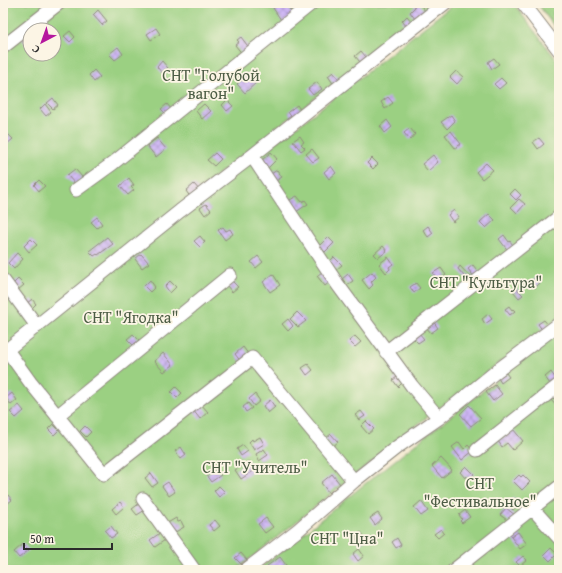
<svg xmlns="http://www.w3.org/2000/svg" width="562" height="573" viewBox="0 0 562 573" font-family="'Gentium Book Plus',serif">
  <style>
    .park { fill: url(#park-crowns); stroke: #637e56 }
    .garden { fill: #9bd082; stroke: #637e56; fill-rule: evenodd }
    .building { fill: url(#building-cross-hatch) }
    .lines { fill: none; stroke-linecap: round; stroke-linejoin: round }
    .minor-casing { stroke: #908a7e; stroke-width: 15 }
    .minor { stroke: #fff; stroke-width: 13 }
    .labels { text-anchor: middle; stroke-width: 3.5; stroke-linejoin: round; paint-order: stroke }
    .park-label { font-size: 16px; fill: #4d5d45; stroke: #fcf5e5 }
  </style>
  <defs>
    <pattern id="park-crowns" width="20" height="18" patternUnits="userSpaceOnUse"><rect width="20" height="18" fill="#9bd082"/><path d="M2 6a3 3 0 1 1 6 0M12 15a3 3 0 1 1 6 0" fill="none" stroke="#7fa96b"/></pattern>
    <pattern id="building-cross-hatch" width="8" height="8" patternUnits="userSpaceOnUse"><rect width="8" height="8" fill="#ceb6f5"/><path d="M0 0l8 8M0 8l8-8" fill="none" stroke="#a794c7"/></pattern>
  </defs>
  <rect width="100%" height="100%" fill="#fcf5e5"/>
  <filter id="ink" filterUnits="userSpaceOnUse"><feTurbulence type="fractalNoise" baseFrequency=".025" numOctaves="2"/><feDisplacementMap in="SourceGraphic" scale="8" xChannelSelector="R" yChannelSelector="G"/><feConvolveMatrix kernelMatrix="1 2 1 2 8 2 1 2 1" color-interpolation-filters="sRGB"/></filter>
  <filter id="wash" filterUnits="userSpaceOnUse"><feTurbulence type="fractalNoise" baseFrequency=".012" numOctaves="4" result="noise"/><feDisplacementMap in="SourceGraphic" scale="16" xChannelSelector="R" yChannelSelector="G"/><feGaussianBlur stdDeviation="0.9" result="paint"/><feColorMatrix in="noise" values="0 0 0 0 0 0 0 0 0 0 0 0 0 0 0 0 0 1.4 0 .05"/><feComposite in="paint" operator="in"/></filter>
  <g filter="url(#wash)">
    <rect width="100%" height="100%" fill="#f5ead1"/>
    <path class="park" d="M537 3H559V33Z"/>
    <path class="garden" d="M3 3H436L188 198 289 133 455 3H513L559 63V318L432 413 236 570H3ZM30 30H54V54H30Z
      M559 331V570H257L287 547 361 487Z"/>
    <g id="blocks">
      <path class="building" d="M280 3H285L294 15 283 23 273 8Z
        M416 3H419L425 11 415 19 410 12 415 7 414 5Z
        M98 10 107 21 102 25 93 15Z
        M407 16 413 23 408 28 402 21Z
        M156 28 160 34 151 40 147 34Z
        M70 31 75 37 70 42 64 36Z
        M27 34 30 37V43L27 45 21 39Z
        M241 37 250 49 243 55 235 45 239 42 237 40Z
        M118 47 123 54 115 60 109 54Z
        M361 51 366 57 360 62 355 56Z
        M494 58 499 64 492 69 488 62Z
        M162 61 168 68 162 73 157 67Z
        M94 70 100 77 94 82 89 75Z
        M456 71 463 77 457 84 450 77Z
        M333 72 340 80 334 85 328 76Z
        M248 73 257 82 245 93 237 84Z
        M501 78 506 83 499 89 494 84Z
        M317 82 322 89 313 95 308 89Z
        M388 97 393 103 385 109 381 102Z
        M53 98 58 105 53 109 47 103Z
        M227 100 233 106 227 111 222 105Z
        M45 104 51 112 46 116 40 109Z
        M167 104 172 110 167 115 161 109Z
        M204 104 211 111 202 119 196 111Z
        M297 105 301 111 292 118 288 112Z
        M451 115 455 121 447 129 441 122Z
        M387 120 392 127 385 133 380 126Z
        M410 128 415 134 410 140 404 133Z
        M451 131 461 144 455 148 445 135Z
        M7 133 13 139 7 144 3 139V136Z
        M300 136 304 142 301 144 305 148 301 151 293 141Z
        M157 138 166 149 156 157 147 146Z
        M539 138 544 144 538 149 533 142Z
        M312 149 319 158 313 162 306 154Z
        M271 152 277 159 268 168 261 161Z
        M215 153 221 159 214 166 207 160Z
        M433 155 438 162 428 171 422 164Z
        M372 158 378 164 373 169 367 163Z
        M486 163 493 170 482 179 476 172Z
        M331 166 336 173 329 179 324 172Z
        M75 169 83 178 75 184 67 175Z
        M277 170 282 177 276 181 271 174Z
        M129 178 134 185 131 187 134 190 128 195 120 186Z
        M39 180 45 186 39 191 34 185Z
        M194 184 200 191 191 198 186 191Z
        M515 189 521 195 516 200 510 194Z
        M297 196 302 202 305 200 308 204 296 212 288 201Z
        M519 199 525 204 517 213 511 207Z
        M206 204 211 210 205 215 200 208Z
        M454 210 459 217 453 222 448 215Z
        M489 214 495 220 486 228 480 222Z
        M97 217 102 224 97 228 91 222Z
        M428 226 433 233 428 237 423 230Z
        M223 227 226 231 230 229 233 234 225 240 218 230Z
        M504 235 509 242 510 241 515 248 509 252 499 239Z
        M200 236 205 242 200 247 194 241Z
        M107 237 113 244 98 255 97 254 94 256 89 251Z
        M328 237 334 243 325 252 319 246Z
        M31 239 37 245 29 252 24 246Z
        M383 246 387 251 378 258 374 254Z
        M17 253 23 259 14 269 8 263Z
        M141 254 149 263 142 268 135 259Z
        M258 256 263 262 256 268 251 262Z
        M334 257 342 265 336 270 329 262Z
        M388 257 393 264 389 267 390 269 386 273 379 264Z
        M473 265 480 274 475 278 468 269Z
        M460 266 473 280 470 283 458 269Z
        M441 268 446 275 438 281 433 273Z
        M323 271 331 281 325 286 317 276Z
        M372 272 376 277 371 282 373 285 369 289 362 280Z
        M273 274 280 285 270 292 263 282Z
        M348 274 353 281 347 285 342 279Z
        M537 277 541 282 535 288 530 283Z
        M18 279 24 285 18 290 13 284Z
        M150 280 155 287 150 292 144 286Z
        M170 281 176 287 170 293 165 286Z
        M232 281 238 287 232 292 227 286Z
        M416 283 420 288 414 293 410 287Z
        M516 288 523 295 519 298 513 291Z
        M32 299 36 304 30 310 25 305Z
        M509 306 512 310 513 309 515 311 510 315 505 309Z
        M297 312 306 321 298 327 290 319Z
        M488 314 492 319 485 324 482 319Z
        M288 319 293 326 288 331 282 324Z
        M544 320 549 326 543 331 538 324Z
        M433 321 438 328 431 333 426 327Z
        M419 333 424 339 418 343 413 338Z
        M133 334 139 340 133 345 127 339Z
        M355 336 361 342 355 347 349 341Z
        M243 347 249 355 241 362 235 354Z
        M163 353 173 365 164 372 154 361Z
        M308 364 313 370 307 375 302 368Z
        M551 372 556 379 550 384 545 377Z
        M506 373 509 377 501 383 498 378Z
        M397 377 402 383 398 387 393 380Z
        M495 385 502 394 493 401 486 392Z
        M176 387 182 393 177 398 171 392Z
        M12 393 17 400 11 405 6 398Z
        M255 394 260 401 254 406 249 399Z
        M557 396 559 398V409L551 400Z
        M270 400 275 407 268 413 263 406Z
        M248 403 252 408 246 412 243 407Z
        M201 404 208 412 200 419 193 410Z
        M19 405 24 411 16 418 10 412Z
        M469 405 481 418 471 426 460 414Z
        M361 411 365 416 359 420 355 415Z
        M366 421 374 429 368 434 361 426Z
        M53 424 59 430 54 435 48 429Z
        M85 426 91 432 86 437 80 431Z
        M513 429 523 441 513 450 507 443 502 447 498 441Z
        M331 434 338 442 332 447 325 439Z
        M260 437 264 444 254 450 249 442 252 439 253 441Z
        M459 442 464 449 468 445 473 451 462 460 452 447Z
        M243 445 248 451 241 456 237 449Z
        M181 447 186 455 181 459 175 451Z
        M264 449 268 455 259 461 256 454Z
        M441 458 452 470 442 478 432 466Z
        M249 461 255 470 241 479 235 470Z
        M466 466 474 474 469 479 466 476 465 478 460 472Z
        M215 468 221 475 211 482 206 475Z
        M151 473 158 483 152 487 145 478Z
        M332 474 340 484 329 493 321 483Z
        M519 475 521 477 523 475 530 482 522 490 513 481Z
        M168 482 175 492 169 496 162 486Z
        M219 486 225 492 219 497 214 491Z
        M8 495 12 500 3 507V499Z
        M513 498 520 504 513 510 507 504Z
        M421 501 428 511 421 516 414 507Z
        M120 502 124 507 116 514 112 509Z
        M140 503 145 510 137 515 132 509Z
        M506 508 515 515 510 522 500 515Z
        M465 510 470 517 462 523 460 521 462 519 459 515Z
        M378 513 382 519 375 525 370 518Z
        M176 518 178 522 181 521 184 527 172 534 166 524Z
        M266 518 273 527 265 533 258 524Z
        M215 520 220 526 214 531 209 525Z
        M111 526 117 534 111 538 105 531Z
        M441 529 444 533 438 538 434 534Z
        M361 532 366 539 360 544 355 537Z
        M518 532 527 544 520 549 511 537Z
        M160 533 165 540 155 547 150 540Z
        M397 538 401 545 396 548 392 542Z
        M23 544 29 550 19 558 14 552Z
        M551 548 557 554 550 561 544 555Z
        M359 549 364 556 358 561 353 554Z
        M241 553 247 560 241 564 235 558Z
        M523 556 527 560 520 566 516 562Z
        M280 557 286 565 280 570H270L267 566Z"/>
    </g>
  </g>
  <g filter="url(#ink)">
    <use href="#blocks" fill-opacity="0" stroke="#908a7e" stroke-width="1"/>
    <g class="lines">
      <g class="minor-casing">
        <path id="minor" d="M523 3 559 50
          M3 47 59 3
          M252 156 338 285 412 386 439 418
          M76 190 112 164 312 3
          M3 280 37 326
          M7 350 30 382 104 474 252 358 354 481
          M386 352 559 217
          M3 353 180 211 252 156 445 3
          M57 416 230 275
          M477 450 559 385
          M143 499 194 570
          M532 508 559 538
          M246 570 298 530 354 481 397 447 439 418 498 370 559 324
          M454 570 559 487"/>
      </g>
      <use href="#minor" class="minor"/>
    </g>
  </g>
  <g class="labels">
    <g class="park-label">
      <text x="211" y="81">СНТ "Голубой<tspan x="211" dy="18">вагон"</tspan></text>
      <text x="486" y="288">СНТ "Культура"</text>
      <text x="131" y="323">СНТ "Ягодка"</text>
      <text x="255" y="473">СНТ "Учитель"</text>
      <text x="480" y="489">СНТ<tspan x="480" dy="18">"Фестивальное"</tspan></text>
      <text x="347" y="544">СНТ "Цна"</text>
    </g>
  </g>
  <rect width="562" height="573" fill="none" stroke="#fcf5e5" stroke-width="16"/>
  <g transform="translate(42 42) rotate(221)"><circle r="19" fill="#fcf5e5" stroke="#a8a49b"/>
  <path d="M0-3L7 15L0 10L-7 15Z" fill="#b5179e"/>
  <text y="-6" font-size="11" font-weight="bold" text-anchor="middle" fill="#2b2b2b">С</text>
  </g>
  <path d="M24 543v6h88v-6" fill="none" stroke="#2b2b2b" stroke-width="2"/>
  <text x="30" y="543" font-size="12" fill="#2b2b2b" stroke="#fcf5e5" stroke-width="3" paint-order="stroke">50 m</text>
</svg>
